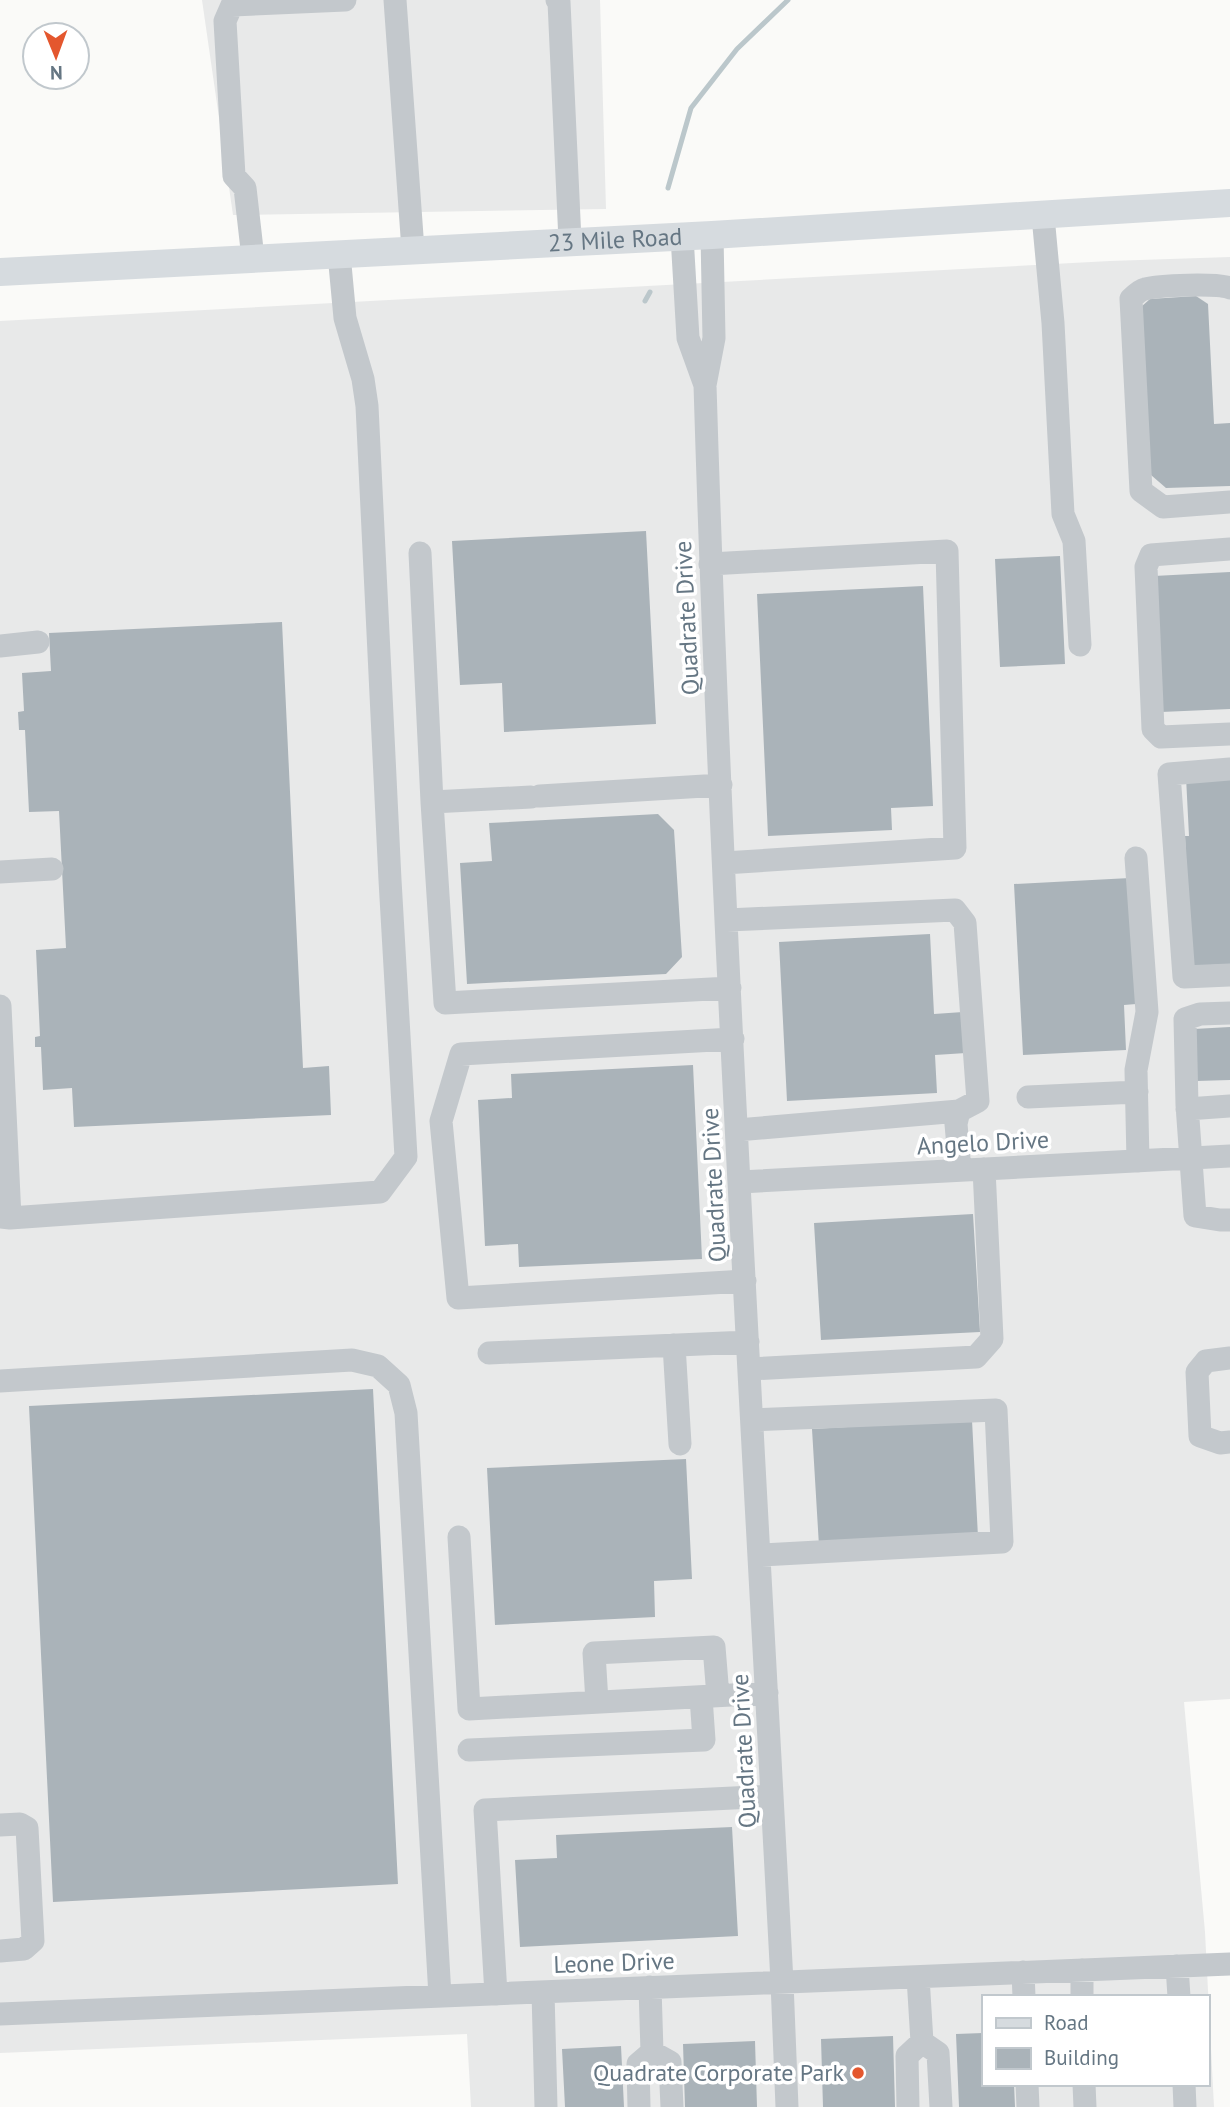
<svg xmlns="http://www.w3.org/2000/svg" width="1230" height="2107" viewBox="0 0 1230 2107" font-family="'PT Sans',sans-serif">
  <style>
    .built { fill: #e8e9e9; fill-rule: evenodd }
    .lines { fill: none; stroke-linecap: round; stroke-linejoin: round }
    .stream { stroke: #bbc7cb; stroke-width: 5 }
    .building { fill: #aab3b9 }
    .minor { stroke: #c3c8cc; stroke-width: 23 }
    .major { stroke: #d6dbdf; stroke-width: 28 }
    .poi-dot { fill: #e4572e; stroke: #fff; stroke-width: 2.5 }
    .labels { text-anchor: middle; stroke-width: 7; stroke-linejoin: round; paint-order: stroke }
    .street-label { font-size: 24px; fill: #657683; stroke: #fff }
    .poi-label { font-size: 24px; fill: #657683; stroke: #fff; text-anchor: end }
  </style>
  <rect width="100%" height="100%" fill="#fafaf8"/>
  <path class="built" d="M202 0H600L606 209 233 215Z
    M1230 257V1699L1184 1702 1205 1932 1214 2107H471L467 2034 0 2053V321L1110 261ZM983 1997H1207V2084H983Z"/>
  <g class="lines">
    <path class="stream" d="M668 188 691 108 737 49 788 0
      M645 301 650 292"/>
  </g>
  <path class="building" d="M1196 296 1208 304 1214 424 1230 423V486L1166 488 1151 475 1141 307 1150 299Z
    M646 531 656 724 504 732 502 683 460 685 452 541Z
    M1060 556 1065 664 1000 667 995 559Z
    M1230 572V709L1161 712 1154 576Z
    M923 586 933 806 891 808 892 830 768 836 757 594Z
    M282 622 303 1068 329 1066 331 1115 74 1127 72 1088 43 1090 41 1047H35V1037L40 1036 36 950 66 948 59 811 29 812 25 730H19L18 712 24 711 22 673 51 671 49 633Z
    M1230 775V964L1191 966 1185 836H1189L1186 777Z
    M658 814 674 830 682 957 666 974 467 984 460 863 492 861 489 823Z
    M1130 878 1136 1004 1124 1005 1126 1050 1023 1055 1014 884Z
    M930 934 934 1014 963 1012 966 1053 935 1055 937 1093 787 1101 779 942Z
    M1230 1027V1080L1196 1081 1194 1029Z
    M693 1065 702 1259 519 1267 518 1244 485 1246 478 1100 512 1098 511 1074Z
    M973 1214 980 1332 821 1340 814 1223Z
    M373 1389 398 1884 53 1902 29 1406Z
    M972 1420 978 1537 819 1546 812 1429Z
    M686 1459 692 1579 654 1581 655 1617 495 1625 487 1468Z
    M732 1827 738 1936 520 1947 515 1860 557 1858 556 1835Z
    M983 2033V2084H1014L1015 2107H959L956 2034Z
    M893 2036 895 2107H823L821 2039Z
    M755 2041 757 2107H685L683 2044Z
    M621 2046 624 2107H565L562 2049Z"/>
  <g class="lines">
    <path class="minor" d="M395 0 413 250
      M557 0 559 2 570 241
      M1043 216 1053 323 1063 514 1074 541 1080 645
      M682 236 688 338 705 385 714 338 712 235
      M253 258 245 188 234 176 225 21 232 5 345 0
      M1230 288C1218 283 1159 285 1145 289 1140 290 1135 295 1131 299L1141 491 1163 507 1230 502
      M705 385C721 918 754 1450 782 1982L787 2107
      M1230 549 1151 555 1146 567 1153 729 1161 737 1230 734
      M420 553 432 802
      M710 564 947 551 955 848 724 863
      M0 646 38 642
      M1230 769 1169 774 1184 977 1230 975
      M540 796 721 785
      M531 797 432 802 445 1003 730 988
      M1136 858 1147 1012 1136 1070 1138 1161
      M0 872 52 869
      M727 920 955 910 965 923 978 1101 959 1111 956 1124 960 1170
      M0 1006 10 1218
      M1230 1013 1200 1014 1185 1019 1187 1105 1195 1216 1220 1220H1230
      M733 1039 461 1054 441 1121 458 1298 745 1281
      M1028 1097 1137 1092
      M1187 1109 1230 1106
      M737 1130 959 1111
      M740 1182 1230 1156
      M0 1217 10 1218 380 1192 406 1157 390 880 367 406 363 379 345 318 339 254
      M674 1345 680 1444
      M489 1353 748 1342
      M1230 1358 1206 1361 1197 1372 1200 1436 1220 1443 1230 1442
      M750 1369 976 1357 992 1339 984 1169
      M0 1381 352 1360 378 1366 399 1385 406 1413 440 1996
      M752 1420 996 1410 1002 1542 760 1555
      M459 1537 469 1709 767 1693
      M597 1702 594 1653 714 1647 718 1696
      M469 1750 704 1740 701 1697
      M0 1825 20 1824 27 1828 33 1941 24 1949 0 1951
      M1177 1966 1179 1997
      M1082 1970V1997
      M1023 1972 1024 1997
      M918 1977 922 2042 938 2053 941 2107
      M650 1987 652 2052 670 2062 672 2107
      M543 1992 546 2107
      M496 1994 485 1810 772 1796
      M0 2014 1230 1964
      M1027 2084 1028 2107
      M1084 2084 1085 2107
      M1184 2084 1185 2107
      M639 2107 638 2064 652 2052
      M908 2107 907 2056 922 2042"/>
    <path class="major" id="s1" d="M0 272 712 235 1230 203"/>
  </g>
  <circle class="poi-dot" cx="858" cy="2073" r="7"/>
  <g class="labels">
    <g class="street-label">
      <text dy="8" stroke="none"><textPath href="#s1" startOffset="616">23 Mile Road</textPath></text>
      <text transform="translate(687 618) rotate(-93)" y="8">Quadrate Drive</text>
      <text transform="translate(983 1143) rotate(-3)" y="8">Angelo Drive</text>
      <text transform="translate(714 1185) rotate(-93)" y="8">Quadrate Drive</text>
      <text transform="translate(744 1751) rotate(-93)" y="8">Quadrate Drive</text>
      <text transform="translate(614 1963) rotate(-2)" y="8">Leone Drive</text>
    </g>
    <g class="poi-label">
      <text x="844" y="2081">Quadrate Corporate Park</text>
    </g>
  </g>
  <rect x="982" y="1995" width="228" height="91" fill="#ffffff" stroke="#c1c8cd" stroke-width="2"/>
  <rect x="996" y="2018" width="35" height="10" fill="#d6dbdf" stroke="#c1c8cd" stroke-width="2"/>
  <text x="1044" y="2030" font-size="21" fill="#657683">Road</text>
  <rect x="996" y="2048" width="35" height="21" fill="#aab3b9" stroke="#c1c8cd" stroke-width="2"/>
  <text x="1044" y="2065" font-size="21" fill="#657683">Building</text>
  <g transform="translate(56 56) rotate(179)"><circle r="33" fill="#ffffff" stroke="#c1c8cd" stroke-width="2"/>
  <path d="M0-5L12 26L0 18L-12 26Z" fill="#e4572e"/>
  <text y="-10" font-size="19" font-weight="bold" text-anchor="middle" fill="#657683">N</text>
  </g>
</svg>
